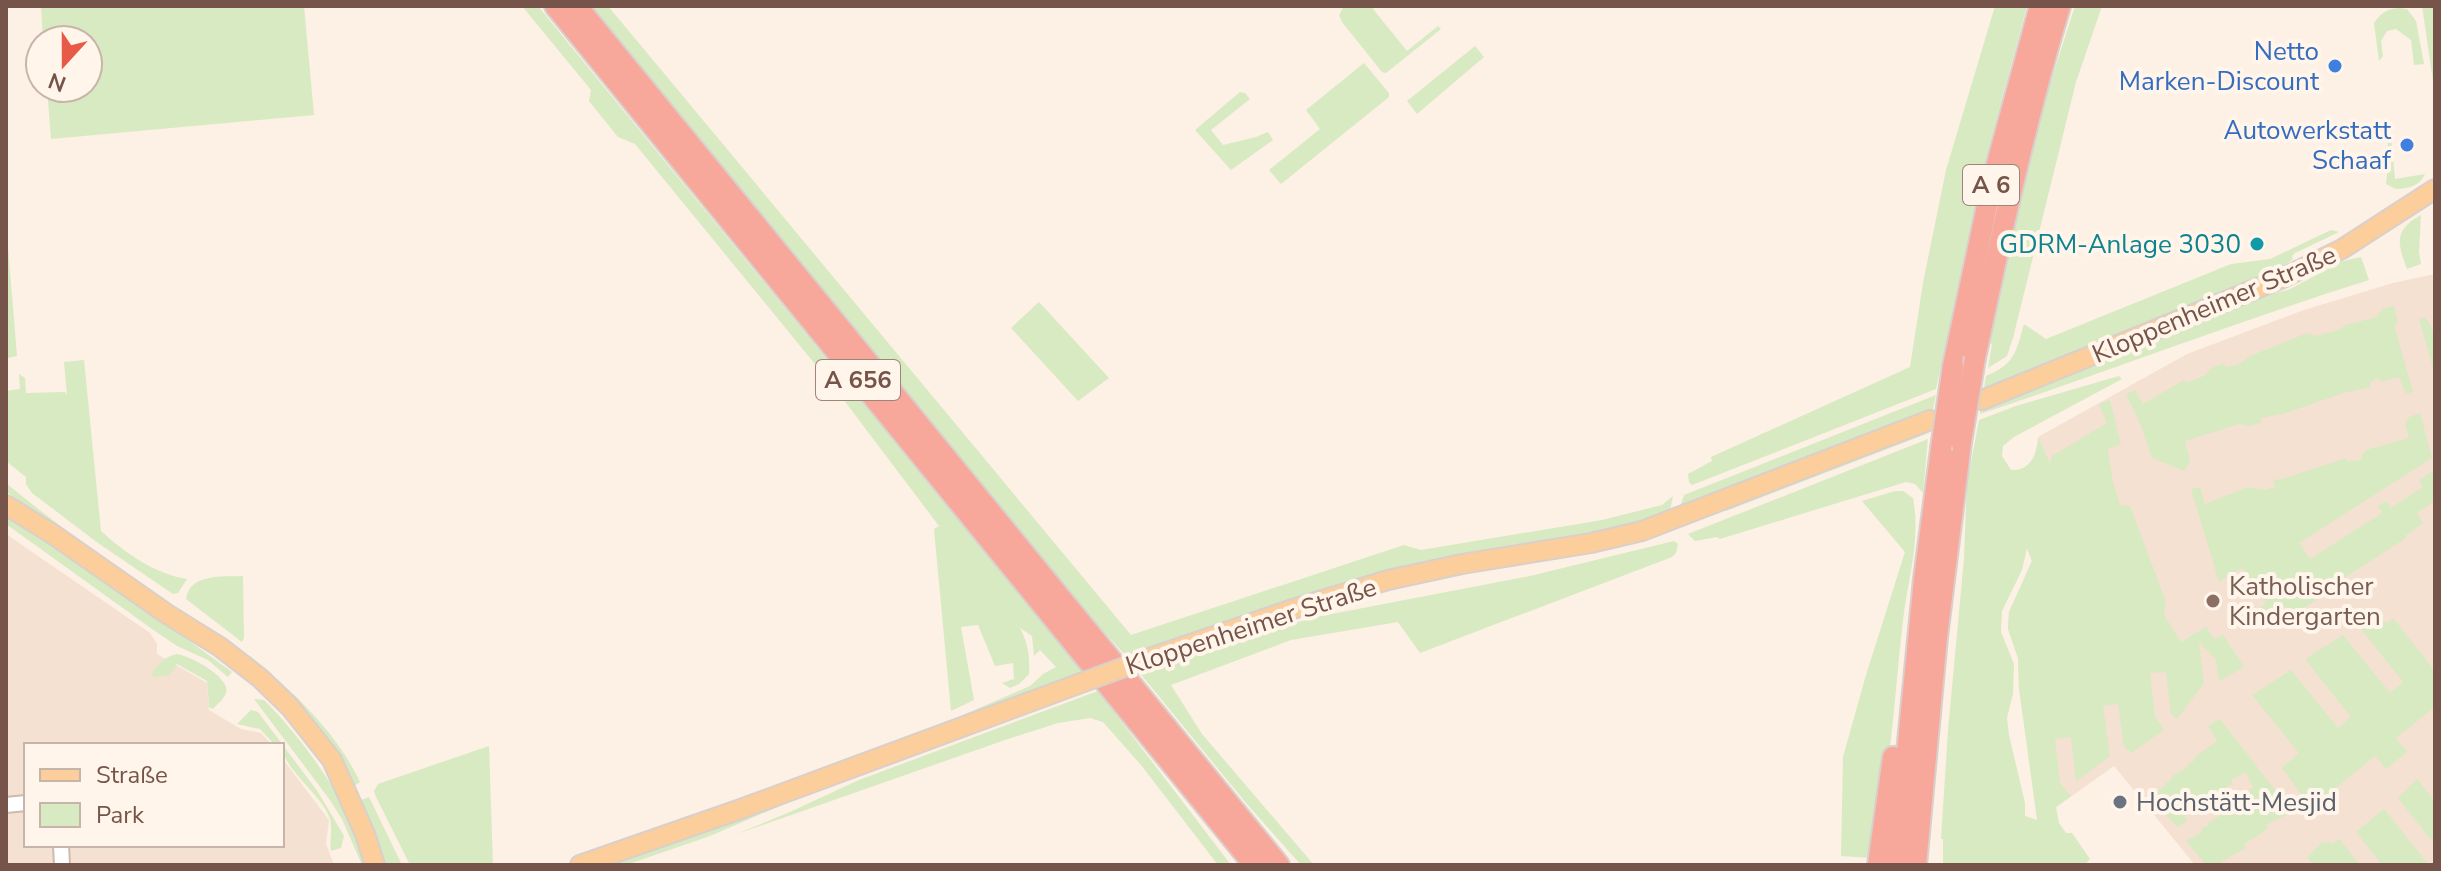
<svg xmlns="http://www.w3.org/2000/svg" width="2441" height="871" viewBox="0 0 2441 871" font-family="'Nunito Sans',sans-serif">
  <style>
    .residential { fill: #f4e1d2 }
    .green { fill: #d7eac2; fill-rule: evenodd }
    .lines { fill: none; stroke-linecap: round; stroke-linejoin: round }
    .minor-casing { stroke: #d0b9ad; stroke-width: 18 }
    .major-casing { stroke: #d9cfcc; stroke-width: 22 }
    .highway-casing { stroke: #d9cfcc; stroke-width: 24 }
    .minor { stroke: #fff; stroke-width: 14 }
    .major { stroke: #fcce9b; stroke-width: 18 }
    .highway { stroke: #f8a89a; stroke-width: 20 }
    .major-bridge-casing { stroke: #d9cfcc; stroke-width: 22; stroke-linecap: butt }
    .highway-bridge-casing { stroke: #d9cfcc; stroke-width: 24; stroke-linecap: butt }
    .major-bridge { stroke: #fcce9b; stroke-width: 18 }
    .highway-bridge { stroke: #f8a89a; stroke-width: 20 }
    .shop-dot { fill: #3f7fe0; stroke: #fff5eb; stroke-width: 3 }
    .culture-dot { fill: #0f9aa8; stroke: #fff5eb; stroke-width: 3 }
    .education-dot { fill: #8d6e63; stroke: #fff5eb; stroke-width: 3 }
    .worship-dot { fill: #6b7280; stroke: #fff5eb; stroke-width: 3 }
    .labels { text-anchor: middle; stroke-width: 8; stroke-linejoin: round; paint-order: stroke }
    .shield { fill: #fff5eb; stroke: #9f847a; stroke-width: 2 }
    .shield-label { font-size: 24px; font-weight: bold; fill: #765449 }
    .shop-label { font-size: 26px; fill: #366cbe; stroke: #fff5eb; text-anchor: end }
    .culture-label { font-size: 26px; fill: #0d838f; stroke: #fff5eb; text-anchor: end }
    .street-label { font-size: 26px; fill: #765449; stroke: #fff5eb }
    .education-label { font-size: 26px; fill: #785e54; stroke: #fff5eb; text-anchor: start }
    .worship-label { font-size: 26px; fill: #5b616d; stroke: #fff5eb; text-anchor: start }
  </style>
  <rect width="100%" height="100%" fill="#fdf0e4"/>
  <path class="residential" d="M2435 274V865H2195L2114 766 2038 820 2019 688 2018 658 2008 629 2009 612 2032 561 2026 546 2050 464 2038 437 2187 354 2304 310 2393 283Z
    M6 534 150 633 157 644V654L207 683 209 710 241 729 261 733 272 745H26V845H282V758L329 820 326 844 334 865H6Z"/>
  <path class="green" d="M41 6H304L314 115 51 139 47 88H88V40H43Z
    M522 6H538L1084 674 905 740 1030 686 1043 674 1056 667 1040 650 1034 656 1032 636 1020 628C1028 643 1030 657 1029 674L1019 684 1010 688 1002 683 1014 679 1013 663 995 666 978 625 961 627 974 700 951 711 934 529 939 526 837 391 635 144 618 137 589 101 591 90Z
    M590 6H608L1131 635 1404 545 1421 550 1602 520 1662 505 1673 496 1669 515 1553 544 1127 657 1081 607Z
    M1344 6H1375L1373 9 1407 51 1438 26 1441 29 1386 73 1382 72 1342 22 1339 15Z
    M1995 6H2027L1981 177 1936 389 1692 485 1689 482 1688 474 1712 461 1711 457 1910 367 1923 283 1946 170Z
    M2075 6H2102L2076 82 2013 338 2007 356 1988 368 1992 344 1990 343 2015 211 2048 90Z
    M2422 6H2435V95Z
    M2399 8 2407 9 2416 21 2424 64 2414 65 2411 40 2396 29 2387 31 2381 41 2383 56 2379 61 2374 23C2381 13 2387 9 2399 8Z
    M1475 46 1484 57 1417 114 1407 101Z
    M1364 63 1389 93V97L1281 184 1269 170 1320 129 1306 110Z
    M1240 92 1245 93 1250 99 1211 130 1223 145 1256 137 1268 132 1273 140 1231 170 1195 130Z
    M2386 126 2390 127 2395 179 2425 174C2420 186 2407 189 2396 189L2386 184 2389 157Z
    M2421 215 2419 252 2421 264 2407 269C2397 242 2394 230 2421 215Z
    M6 223 17 356 8 358Z
    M2331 230 2339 232 2295 253 2292 256 2293 259 2273 275 1983 394 1986 376C2015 364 2016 352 2024 324L2046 339 2231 264 2270 259Z
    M2361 257 2369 280C2238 321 2110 371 1980 414L1981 407 2212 318 2258 297 2288 290 2343 261Z
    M1039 302 1109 378 1078 401 1011 328Z
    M2394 306 2398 323 2394 325 2413 392 2406 394 2399 377 2381 382 2379 378 2370 382 2371 387 2347 392 2282 414 2260 418 2261 423 2249 426 2239 424 2185 441 2190 461 2185 471 2152 458 2139 421 2126 394 2135 390 2143 404 2184 380 2186 383 2204 376 2212 368 2224 363 2226 367 2240 364 2248 357 2307 333 2316 336 2338 330 2346 325 2377 317 2382 309Z
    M2424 317C2439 330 2435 357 2435 375L2419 319Z
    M84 360 101 531C125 553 155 574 187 579L178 593 173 594 98 543 32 493 26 484V477L6 461V391L20 389 19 374 25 378 26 393 65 392 67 395 64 362Z
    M2119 376 2122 379 2014 437 2003 446 2002 456 2011 470C2031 471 2037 454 2038 437L2050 463 2052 456 2107 423 2099 404 2110 400 2121 444 2108 449 2113 482 2120 505 2130 506 2166 602 2164 615 2181 642 2206 627 2214 639 2223 635 2244 667 2219 681 2216 660 2199 642 2204 683 2177 719 2171 714 2166 672 2150 673 2155 716 2164 730 2131 753 2124 747 2118 704 2103 706 2110 756 2076 781 2071 737 2055 739 2060 783 2071 796 2056 807 2059 823 2066 833H2072L2090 859 2084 865H1983L1982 863 1979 865H1943V839H1941L1948 730 1964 559 1967 483 1979 420 2016 406ZM2027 548 2032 561 2009 612 2008 629 2018 658 2019 688 2037 820 2025 816V803L2009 735 2007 718 2013 694 2014 664 2001 632 2002 611 2022 570Z
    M1936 395 1932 414 1682 506 1681 504 1684 495Z
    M2420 413 2432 458 2299 543 2310 559 2382 513 2378 506 2386 501 2391 508 2423 487 2419 480 2434 470 2435 503 2433 502 2417 513 2423 523 2405 536 2406 538 2327 589 2328 592 2292 616 2283 605 2259 621 2253 613 2266 603 2242 568 2219 582 2191 489 2200 487 2205 504 2248 487 2262 490 2276 487 2273 480 2282 479 2346 458 2347 462 2360 460 2366 450 2409 438 2405 424 2409 417Z
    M1930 427 1929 433 1726 511 1729 506Z
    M1928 439 1923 493 1915 484 1906 482 1720 539 1717 537 1695 541 1688 534Z
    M6 483C82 546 164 600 247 654L243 659 85 552 6 491Z
    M1895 491H1903L1913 498C1921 540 1908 578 1903 620 1894 697 1891 782 1870 858L1841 856 1843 757 1866 675 1905 552 1862 501Z
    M6 512 147 610 232 672 228 677 208 660 177 646 152 629 6 524Z
    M1674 541 1678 544 1676 553 1672 557 1420 653 1398 622 1291 640 1171 685 1202 734 1314 865H1301L1246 803 1139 672 1192 652 1316 617 1530 576Z
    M243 576 244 638 242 642 186 599C190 573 222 577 243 576Z
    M2366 613 2388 623 2393 618 2435 671V707L2396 738 2407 752 2386 769 2375 756 2311 808 2282 768 2299 753 2252 695 2291 670 2338 728 2351 717 2305 659 2343 635 2390 693 2403 682 2357 624 2355 620Z
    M177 654C190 656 231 677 226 693 224 699 217 704 213 709L209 707 207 681 177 664 170 675 153 677 152 673C159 663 164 657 177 654Z
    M250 656C293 692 336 731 360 782L353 787 246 661Z
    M1098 691 1231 865H1218L1141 765 1103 722 1090 718 1058 723 1005 740 737 834 790 812 859 780Z
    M254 699 264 700C307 743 351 807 370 865H362L342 819 330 800Z
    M251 710 258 712 318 792 344 836 341 848 331 851C329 841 333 829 330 819 322 794 282 769 282 745H275L260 729 237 724Z
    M2220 719 2292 812 2266 825 2268 829 2244 844 2246 848 2221 862 2222 865H2206L2186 841 2202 832 2201 829 2209 825 2208 823 2224 813 2223 811 2231 806 2230 804 2253 787 2245 772 2231 780 2232 784 2208 798 2210 802 2185 817 2187 821 2177 827 2149 796 2165 786V784L2172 779 2171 777 2188 767 2187 765 2195 760 2194 758 2217 741 2208 726Z
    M489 746 493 865H410L376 797 374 791 378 784Z
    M2417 779 2435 801V845L2398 798Z
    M829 785 710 836 626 865H609Z
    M369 797 402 865H382L359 801Z
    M2384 809 2429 865H2382L2356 832Z
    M2339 839 2360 865H2313L2307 857 2322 842 2333 843Z"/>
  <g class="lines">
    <g class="minor-casing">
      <path id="minor" d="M6 805 26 803
        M61 845 62 865"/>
    </g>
    <g class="major-casing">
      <path id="major" d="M1982 400 2285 277 2342 249 2435 189
        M6 505 54 535 167 614 220 647 260 678 290 707 332 760 365 834 375 865
        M1144 660 1296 608 1388 580 1462 564 1591 543 1642 531 1930 420
        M580 865 738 810 1081 683"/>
    </g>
    <g class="highway-casing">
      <path id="highway" d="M555 6 1254 865
        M577 6 1279 865
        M1975 358C2000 240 2025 122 2060 6
        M1953 366 1992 182 2040 6
        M1878 865 1893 757
        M1896 865 1924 579 1941 449
        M1916 865 1937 637 1961 442"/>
    </g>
    <use href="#minor" class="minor"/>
    <use href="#major" class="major"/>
    <use href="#highway" class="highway"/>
    <g class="major-bridge-casing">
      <path id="major-bridge" d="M1081 683 1144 660"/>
    </g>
    <g class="highway-bridge-casing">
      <path id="highway-bridge" d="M1961 442 1975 358
        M1941 449 1953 366"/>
    </g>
    <use href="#major-bridge" class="major-bridge"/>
    <use href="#highway-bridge" class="highway-bridge"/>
  </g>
  <g class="shop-dot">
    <circle cx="2335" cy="66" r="8"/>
    <circle cx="2407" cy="145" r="8"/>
  </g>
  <circle class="culture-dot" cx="2257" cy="244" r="8"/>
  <circle class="education-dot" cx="2213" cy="601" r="8"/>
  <circle class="worship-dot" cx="2120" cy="802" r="8"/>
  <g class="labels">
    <g class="shield">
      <rect x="1963" y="165" width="56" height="40" rx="6"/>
      <rect x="816" y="360" width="84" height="40" rx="6"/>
    </g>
    <g class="shield-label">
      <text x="1991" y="193">A 6</text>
      <text x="858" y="388">A 656</text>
    </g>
    <g class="shop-label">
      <text x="2319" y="60">Netto<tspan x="2319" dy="30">Marken-Discount</tspan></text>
      <text x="2391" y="139">Autowerkstatt<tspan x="2391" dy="30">Schaaf</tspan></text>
    </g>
    <g class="culture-label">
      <text x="2241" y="253">GDRM-Anlage 3030</text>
    </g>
    <g class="street-label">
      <text transform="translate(2214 304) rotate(-23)" y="9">Kloppenheimer Straße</text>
      <text transform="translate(1251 626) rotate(-18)" y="9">Kloppenheimer Straße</text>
    </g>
    <g class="education-label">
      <text x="2229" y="595">Katholischer<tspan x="2229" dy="30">Kindergarten</tspan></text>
    </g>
    <g class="worship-label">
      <text x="2136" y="811">Hochstätt-Mesjid</text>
    </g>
  </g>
  <rect width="2441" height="871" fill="none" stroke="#765449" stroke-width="16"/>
  <rect x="24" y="743" width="260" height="104" fill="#fff5eb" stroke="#c8b5aa" stroke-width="2"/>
  <rect x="40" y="769" width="40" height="12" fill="#fcce9b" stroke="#c8b5aa" stroke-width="2"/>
  <text x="96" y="783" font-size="24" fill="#765449">Straße</text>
  <rect x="40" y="803" width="40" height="24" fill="#d7eac2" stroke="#c8b5aa" stroke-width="2"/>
  <text x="96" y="823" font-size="24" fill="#765449">Park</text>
  <g transform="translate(64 64) rotate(201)"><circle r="38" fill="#fff5eb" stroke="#c8b5aa" stroke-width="2"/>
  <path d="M0-6L14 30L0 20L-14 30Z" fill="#e85a47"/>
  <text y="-12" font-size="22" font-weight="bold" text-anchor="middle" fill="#765449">N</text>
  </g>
</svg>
